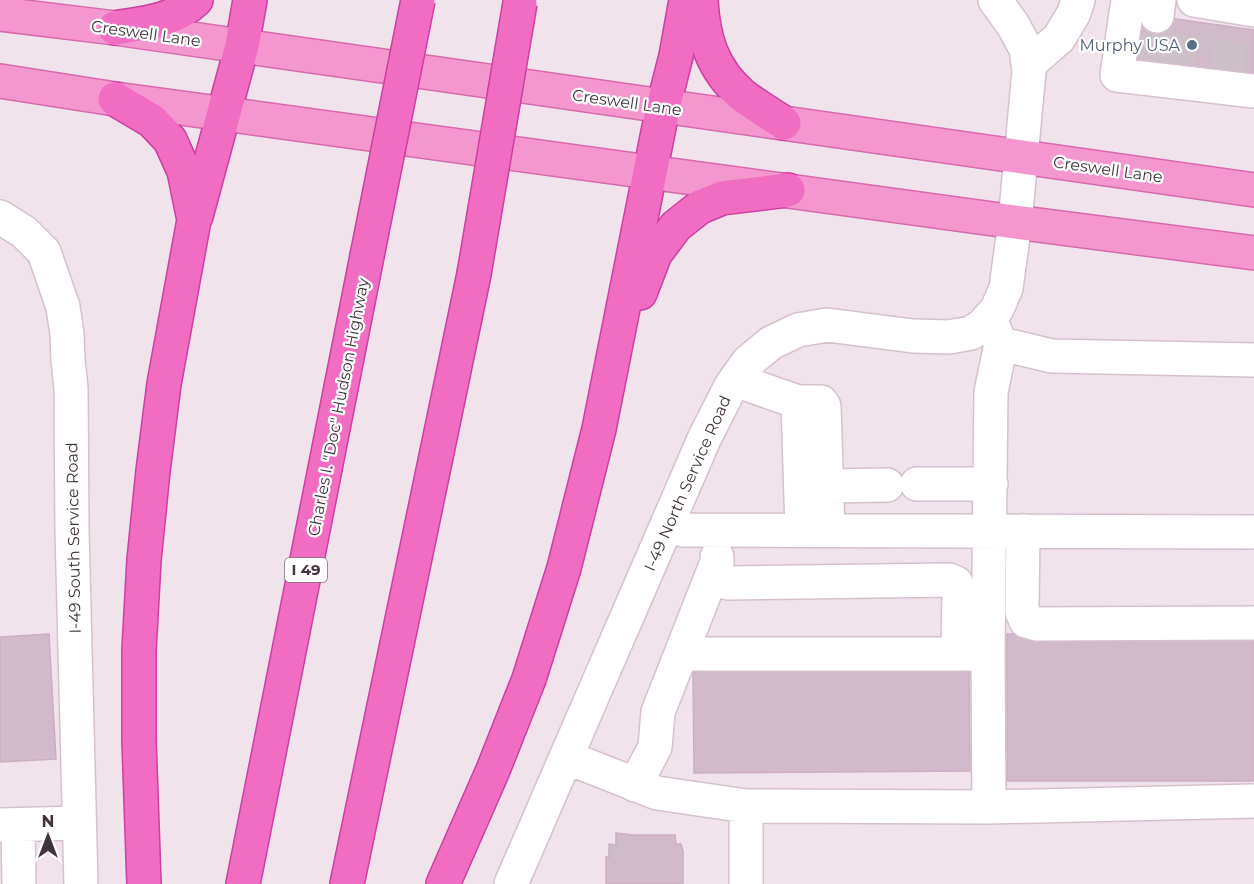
<svg xmlns="http://www.w3.org/2000/svg" width="1254" height="884" viewBox="0 0 1254 884" font-family="Montserrat,sans-serif">
  <style>
    .building { fill: #d1baca; stroke: #cbaec2; stroke-width: 1.5 }
    .lines { fill: none; stroke-linecap: round; stroke-linejoin: round }
    .minor-tunnel { stroke: #cdc0c8; stroke-width: 33; stroke-dasharray: 33 16; stroke-linecap: butt }
    .minor-casing { stroke: #d5c1ce; stroke-width: 36 }
    .major-casing { stroke: #d969ad; stroke-width: 36 }
    .highway-casing { stroke: #cf3ea1; stroke-width: 36 }
    .minor { stroke: #fff; stroke-width: 33 }
    .major { stroke: #f597cf; stroke-width: 33 }
    .highway { stroke: #f16dc2; stroke-width: 33 }
    .highway-bridge-casing { stroke: #cf3ea1; stroke-width: 36; stroke-linecap: butt }
    .highway-bridge { stroke: #f16dc2; stroke-width: 33 }
    .service-dot { fill: #5c6f8a; stroke: #fff; stroke-width: 2 }
    .labels { text-anchor: middle; stroke-width: 4.5; stroke-linejoin: round; paint-order: stroke }
    .shield { fill: #fff; stroke: #7a7177; stroke-width: 1.5 }
    .shield-label { font-size: 15px; font-weight: bold; fill: #41343d }
    .street-label { font-size: 16px; fill: #41343d; stroke: #fff }
    .service-label { font-size: 16px; fill: #4e5e75; stroke: #fff; text-anchor: end }
  </style>
  <rect width="100%" height="100%" fill="#f0e3eb"/>
  <path class="building" d="M1134 13 1254 30V77L1127 60Z
    M49 634 56 759 0 762V637Z
    M1007 634 1254 636V781H1007Z
    M969 666 970 771 694 773 693 668Z
    M616 833 632 835H675L676 844H681L683 851V884H606V857H609V844L616 845Z"/>
  <g class="lines">
    <path class="minor-tunnel" d="M1153 64 1157 16
      M1177 67 1182 20
      M1227 74 1233 27"/>
    <g class="minor-casing">
      <path id="minor" d="M1128 0 1117 75 1254 91
        M1194 0 1254 10
        M1157 16 1159 0
        M1028 65 1059 38 1074 13 1078 0
        M0 217 24 232 44 252 63 307 67 334 68 361 71 388 72 530 81 884
        M1001 344 1052 356 1254 360
        M735 380 798 402H821L824 406 828 530
        M798 402 802 530
        M917 484H991
        M827 486 887 485
        M668 525 683 530 1254 532
        M1023 531 1022 612 1026 621 1036 624 1254 623
        M712 577 728 583 949 580 956 583 959 591 958 654
        M682 652 690 654H980
        M566 757 657 793 746 806V884
        M635 785 655 747 658 712 717 562V557
        M746 806 989 807 1254 801
        M989 807 988 654 991 392 1001 344 989 318
        M0 825 79 823
        M18 825 19 884
        M511 884 705 437 731 386 748 362 771 343 798 330 827 325 913 336 949 337 971 333 983 325 989 318 997 309 1006 288 1015 222 1029 71 1026 49 1013 25 995 0"/>
    </g>
    <g class="major-casing">
      <path id="major" d="M0 14 115 28 1254 190
        M0 81 115 99 649 172 1015 222 1254 253"/>
    </g>
    <g class="highway-casing">
      <path id="highway" d="M701 0C703 38 712 69 742 95 755 105 770 114 784 123
        M115 28C144 23 174 21 196 0
        M115 99 152 121 170 140 184 171 194 220 164 384 153 471 144 560 139 650V740L144 884
        M196 216 242 46 250 0
        M640 293 655 254 676 226 700 207 722 198 788 190
        M243 884 367 256
        M347 884 474 274
        M443 884 493 770 529 679 564 568 599 429 663 107 676 56 686 0"/>
    </g>
    <use href="#minor" class="minor"/>
    <use href="#major" class="major"/>
    <use href="#highway" class="highway"/>
    <g class="highway-bridge-casing">
      <path id="highway-bridge" d="M367 256 418 0
        M474 274 520 3"/>
    </g>
    <use href="#highway-bridge" class="highway-bridge"/>
  </g>
  <circle class="service-dot" cx="1192" cy="45" r="6"/>
  <g class="labels">
    <rect class="shield" x="285" y="558" width="42" height="24" rx="4.5"/>
    <g class="shield-label">
      <text x="306" y="575">I 49</text>
    </g>
    <g class="street-label">
      <text transform="translate(146 33) rotate(8)" y="6">Creswell Lane</text>
      <text transform="translate(627 102) rotate(8)" y="6">Creswell Lane</text>
      <text transform="translate(1108 169) rotate(8)" y="6">Creswell Lane</text>
      <text transform="translate(338 407) rotate(-79)" y="6">Charles I. "Doc" Hudson Highway</text>
      <text transform="translate(687 483) rotate(-66)" y="6">I-49 North Service Road</text>
      <text transform="translate(73 538) rotate(-91)" y="6">I-49 South Service Road</text>
    </g>
    <g class="service-label">
      <text x="1180" y="51">Murphy USA</text>
    </g>
  </g>
  <g transform="translate(48 836)" stroke="#ffffff" stroke-width="4.5" paint-order="stroke">
  <path d="M0-4.5L10 22L0 15L-10 22Z" fill="#41343d"/>
  <text y="-9" font-size="16" font-weight="bold" text-anchor="middle" fill="#41343d">N</text>
  </g>
</svg>
